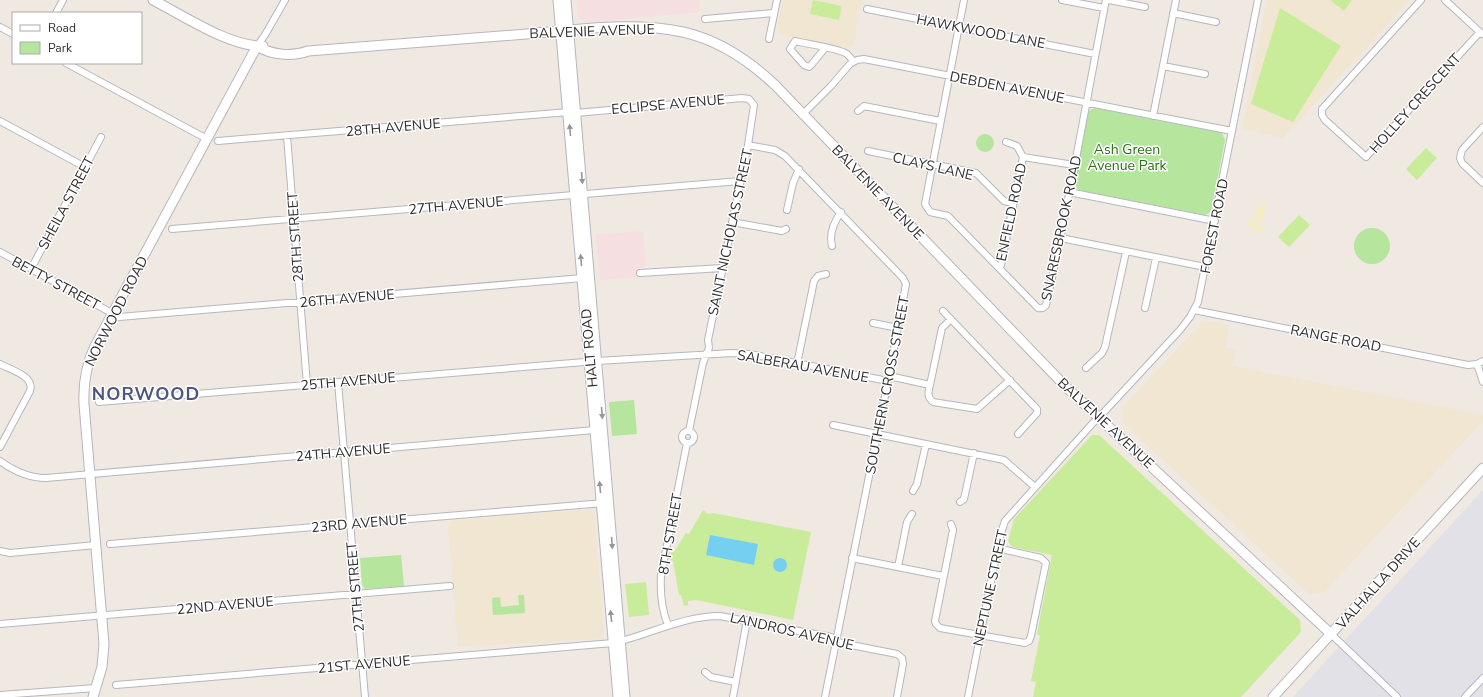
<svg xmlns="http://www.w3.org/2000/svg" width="1483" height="697" viewBox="0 0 1483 697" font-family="'Nunito Sans',sans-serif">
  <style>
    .industrial { fill: #e3e1e8 }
    .education { fill: #f0e6d1 }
    .medical { fill: #f5dfe0 }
    .green { fill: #b6e59e }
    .sand { fill: #f3ecc5 }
    .pitch { fill: #c9ec9a }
    .water { fill: #75cff0 }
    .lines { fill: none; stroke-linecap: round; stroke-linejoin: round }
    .street-casing { stroke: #b4b7c1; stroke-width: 8 }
    .secondary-casing { stroke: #b4b7c1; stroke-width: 11 }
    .street { stroke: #fff; stroke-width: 6 }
    .secondary { stroke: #fff; stroke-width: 9 }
    .oneway { fill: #969696 }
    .labels { text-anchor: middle; stroke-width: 3; stroke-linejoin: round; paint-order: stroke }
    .street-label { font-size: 14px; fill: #2e2e2e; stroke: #fff }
    .park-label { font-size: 14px; fill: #2c6e1b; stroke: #fff }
    .district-label { font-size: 18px; font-weight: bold; letter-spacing: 1px; fill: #4d5680; stroke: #fff }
  </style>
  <rect width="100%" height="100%" fill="#efe9e1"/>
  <path class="industrial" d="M1483 490V697H1293L1336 650Z"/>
  <path class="education" d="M783 0H863L860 7 854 44 848 48 782 35 777 29Z
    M1267 0H1410L1283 138 1242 129Z
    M1210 321 1229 325 1225 347 1236 350 1233 366 1483 415V421L1323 593 1309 594 1123 423 1122 408 1202 323Z
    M589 509 594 514 604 633 600 639 458 647 448 527 450 521Z"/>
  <path class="medical" d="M577 0H699L700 12 585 22 578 18Z
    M643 231 646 266 637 268 638 277 600 280 596 235Z"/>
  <path class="green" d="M1095 108 1222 133 1225 140 1211 212 1205 215 1078 190 1074 184 1087 113 1090 110Z
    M976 143a9 9 0 1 1 18 0a9 9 0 1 1-18 0Z
    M1354 246a18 18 0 1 1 36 0a18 18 0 1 1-36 0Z
    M634 400 637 434 612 436 609 402Z
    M401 555 404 586 365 589 362 585 360 558Z
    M518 595H524L525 613 493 615 492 598 500 597 501 607 519 605Z"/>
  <path class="sand" d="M1265 203 1266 204 1261 223 1253 214 1258 207Z
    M1252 217 1266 232C1258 233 1252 231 1247 224Z"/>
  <path class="pitch" d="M813 0 842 6 839 20 810 14Z
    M1330 0H1352L1344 11Z
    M1280 8 1341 46 1293 122 1251 104Z
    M1426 148 1437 158 1417 180 1406 169Z
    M1299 215 1310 225 1289 247 1278 237Z
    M1092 435H1099L1300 620 1301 632 1241 697H1033L1036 682 1031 681 1040 636 1037 634 1052 555 1012 547 1008 541 1014 519Z
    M703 510 708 514 713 513 811 532 793 620 696 600 688 601V605L684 606 681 595H679L673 561 670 560 671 552H674L686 533 689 534Z
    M646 582 649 615 629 617 625 584Z"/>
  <path class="water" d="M710 535 758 544 754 565 706 555Z
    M773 565a7 7 0 1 1 14 0a7 7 0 1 1-14 0Z"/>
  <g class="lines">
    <g class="street-casing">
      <path id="street" d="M964 0 925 204 930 212 948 216 951 219 1038 308C1042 309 1044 308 1046 305 1069 204 1086 102 1106 0
        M1062 0 1104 8
        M1109 0 1145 7
        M1421 0 1322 109V115L1325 120 1366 157 1480 32
        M1445 0 1482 34
        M867 9 1095 54
        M56 13 63 0
        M1173 13 1216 22
        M705 19 774 13
        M0 27 13 34
        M769 39 777 0
        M257 46 265 35 285 0
        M825 48 812 64 809 67 804 65 790 49 795 41C806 44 839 48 847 54 849 56 851 58 853 61
        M66 63 207 139
        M1163 66 1205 74
        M858 111 864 106 940 121
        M576 113 742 98 749 99 754 105 748 145 708 340 709 348 703 363 689 431
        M803 114 831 86 850 64 857 60 864 59 1232 131
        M1153 116 1176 0
        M0 121 85 167
        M1483 127 1462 150 1460 158 1462 163 1483 183
        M287 136 307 385
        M218 141 569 112
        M748 145 775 150 785 156 903 278 906 284 888 381 825 697
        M868 151 976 173 1004 201 1013 203
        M1023 157 1074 165
        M1069 192 1215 221
        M787 210 793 183 799 169
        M732 222 782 231 786 229
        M172 229 740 181
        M1061 238 1205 267
        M832 246C829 234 834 222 841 212
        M0 252 119 317 583 278
        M999 268 1001 265 1023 157 1017 146 1006 142
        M31 269 101 137
        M640 273 722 268
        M1145 308 1156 258
        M1194 310 1468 365 1477 364 1483 361
        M943 311 1037 409V413L1018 434
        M873 323 898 328
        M0 364C11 370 35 376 30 391L0 447
        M797 364 814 281 818 276 826 274
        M1477 364 1483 382
        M1086 368 1102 353 1105 347 1126 252
        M889 376 930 385 942 328 951 319
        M338 382 365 697
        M930 385C928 392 927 397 933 402L977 409 1010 380
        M99 402 597 361 732 353 750 354 888 381
        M833 425 1004 460 1035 487
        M682 437a6 6 0 1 1 12 0a6 6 0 1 1-12 0Z
        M0 461C14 471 29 478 46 478L595 430
        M913 491 917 484 926 444
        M960 502 964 499 974 453
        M951 524 953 530 935 621 936 624 940 628 1025 643 1029 641 1031 636 1046 563 1041 558 997 548
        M110 544 604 503
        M0 551 10 553 96 545
        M852 558 943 576
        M898 567 907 522 912 514
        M0 624 450 586
        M668 625C661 608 660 593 661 575L687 443
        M1331 634 1397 697
        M705 672 711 677 736 682
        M116 685 613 643C649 635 682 616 720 616L831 637 841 643 897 654 902 658 903 664 897 697
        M0 695 96 688
        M733 697 747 620
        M968 697 1000 536 1005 521 1092 424 1105 411 1180 330 1190 317 1198 302 1258 0
        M1465 697 1483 678"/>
    </g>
    <g class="secondary-casing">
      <path id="secondary" d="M153 0C182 15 230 47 263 46
        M558 0 618 697
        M566 0 625 697
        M257 46C271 55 292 57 308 51 380 45 453 40 526 34 577 30 632 21 683 32 718 40 750 61 776 86L1067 388 1331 634
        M93 697 102 667 104 644 84 404C83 383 86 365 95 346L257 46
        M1273 697 1483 468"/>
    </g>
    <use href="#street" class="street"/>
    <use href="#secondary" class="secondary"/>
  </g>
  <defs><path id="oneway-solid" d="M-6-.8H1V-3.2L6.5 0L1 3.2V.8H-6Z"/></defs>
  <g class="oneway">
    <use href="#oneway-solid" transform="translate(570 130) rotate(-95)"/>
    <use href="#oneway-solid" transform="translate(582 178) rotate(85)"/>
    <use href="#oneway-solid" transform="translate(581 260) rotate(-95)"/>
    <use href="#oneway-solid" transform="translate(602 413) rotate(85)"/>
    <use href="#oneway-solid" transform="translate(600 487) rotate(-95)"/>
    <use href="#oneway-solid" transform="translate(612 543) rotate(86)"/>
    <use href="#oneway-solid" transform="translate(611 616) rotate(-96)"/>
  </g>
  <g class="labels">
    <g class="street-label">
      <text transform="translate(592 31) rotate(-2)" y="5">BALVENIE AVENUE</text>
      <text transform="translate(981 31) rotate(11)" y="5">HAWKWOOD LANE</text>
      <text transform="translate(1007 87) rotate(11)" y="5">DEBDEN AVENUE</text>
      <text transform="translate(1415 103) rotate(-48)" y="5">HOLLEY CRESCENT</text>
      <text transform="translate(668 104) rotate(-5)" y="5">ECLIPSE AVENUE</text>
      <text transform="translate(393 127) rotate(-5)" y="5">28TH AVENUE</text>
      <text transform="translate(933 166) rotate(13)" y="5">CLAYS LANE</text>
      <text transform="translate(878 192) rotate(46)" y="5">BALVENIE AVENUE</text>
      <text transform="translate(66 203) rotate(-62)" y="5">SHEILA STREET</text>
      <text transform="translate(456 205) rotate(-5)" y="5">27TH AVENUE</text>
      <text transform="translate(1011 212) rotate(-78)" y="5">ENFIELD ROAD</text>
      <text transform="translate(1214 226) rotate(-79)" y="5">FOREST ROAD</text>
      <text transform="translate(1061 228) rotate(-78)" y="5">SNARESBROOK ROAD</text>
      <text transform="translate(730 232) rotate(-78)" y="5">SAINT NICHOLAS STREET</text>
      <text transform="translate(295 237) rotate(-94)" y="5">28TH STREET</text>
      <text transform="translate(56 283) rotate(28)" y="5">BETTY STREET</text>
      <text transform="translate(347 298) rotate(-5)" y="5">26TH AVENUE</text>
      <text transform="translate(116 311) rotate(-63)" y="5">NORWOOD ROAD</text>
      <text transform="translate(1336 338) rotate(11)" y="5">RANGE ROAD</text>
      <text transform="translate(589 348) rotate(-95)" y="5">HALT ROAD</text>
      <text transform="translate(803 366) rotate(10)" y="5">SALBERAU AVENUE</text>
      <text transform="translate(348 381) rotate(-5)" y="5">25TH AVENUE</text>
      <text transform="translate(887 385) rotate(-79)" y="5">SOUTHERN CROSS STREET</text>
      <text transform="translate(1106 423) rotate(43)" y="5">BALVENIE AVENUE</text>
      <text transform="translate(343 452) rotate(-5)" y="5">24TH AVENUE</text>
      <text transform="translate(359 523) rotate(-5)" y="5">23RD AVENUE</text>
      <text transform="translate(670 534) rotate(-80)" y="5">8TH STREET</text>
      <text transform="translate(1378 583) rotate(-48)" y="5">VALHALLA DRIVE</text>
      <text transform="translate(355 587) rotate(-95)" y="5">27TH STREET</text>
      <text transform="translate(990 588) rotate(-78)" y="5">NEPTUNE STREET</text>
      <text transform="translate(225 605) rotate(-5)" y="5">22ND AVENUE</text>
      <text transform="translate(792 631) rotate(13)" y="5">LANDROS AVENUE</text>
      <text transform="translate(364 664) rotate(-5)" y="5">21ST AVENUE</text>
    </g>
    <g class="park-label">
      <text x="1127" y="154">Ash Green<tspan x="1127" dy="16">Avenue Park</tspan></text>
    </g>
    <g class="district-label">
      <text x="146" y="400">NORWOOD</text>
    </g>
  </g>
  <rect x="12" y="12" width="130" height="52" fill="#ffffff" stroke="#ababab"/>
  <rect x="20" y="25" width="20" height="6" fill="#ffffff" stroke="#ababab"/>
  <text x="48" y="32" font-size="12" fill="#2e2e2e">Road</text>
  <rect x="20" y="42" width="20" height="12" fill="#b6e59e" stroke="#ababab"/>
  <text x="48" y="52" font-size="12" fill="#2e2e2e">Park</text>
</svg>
